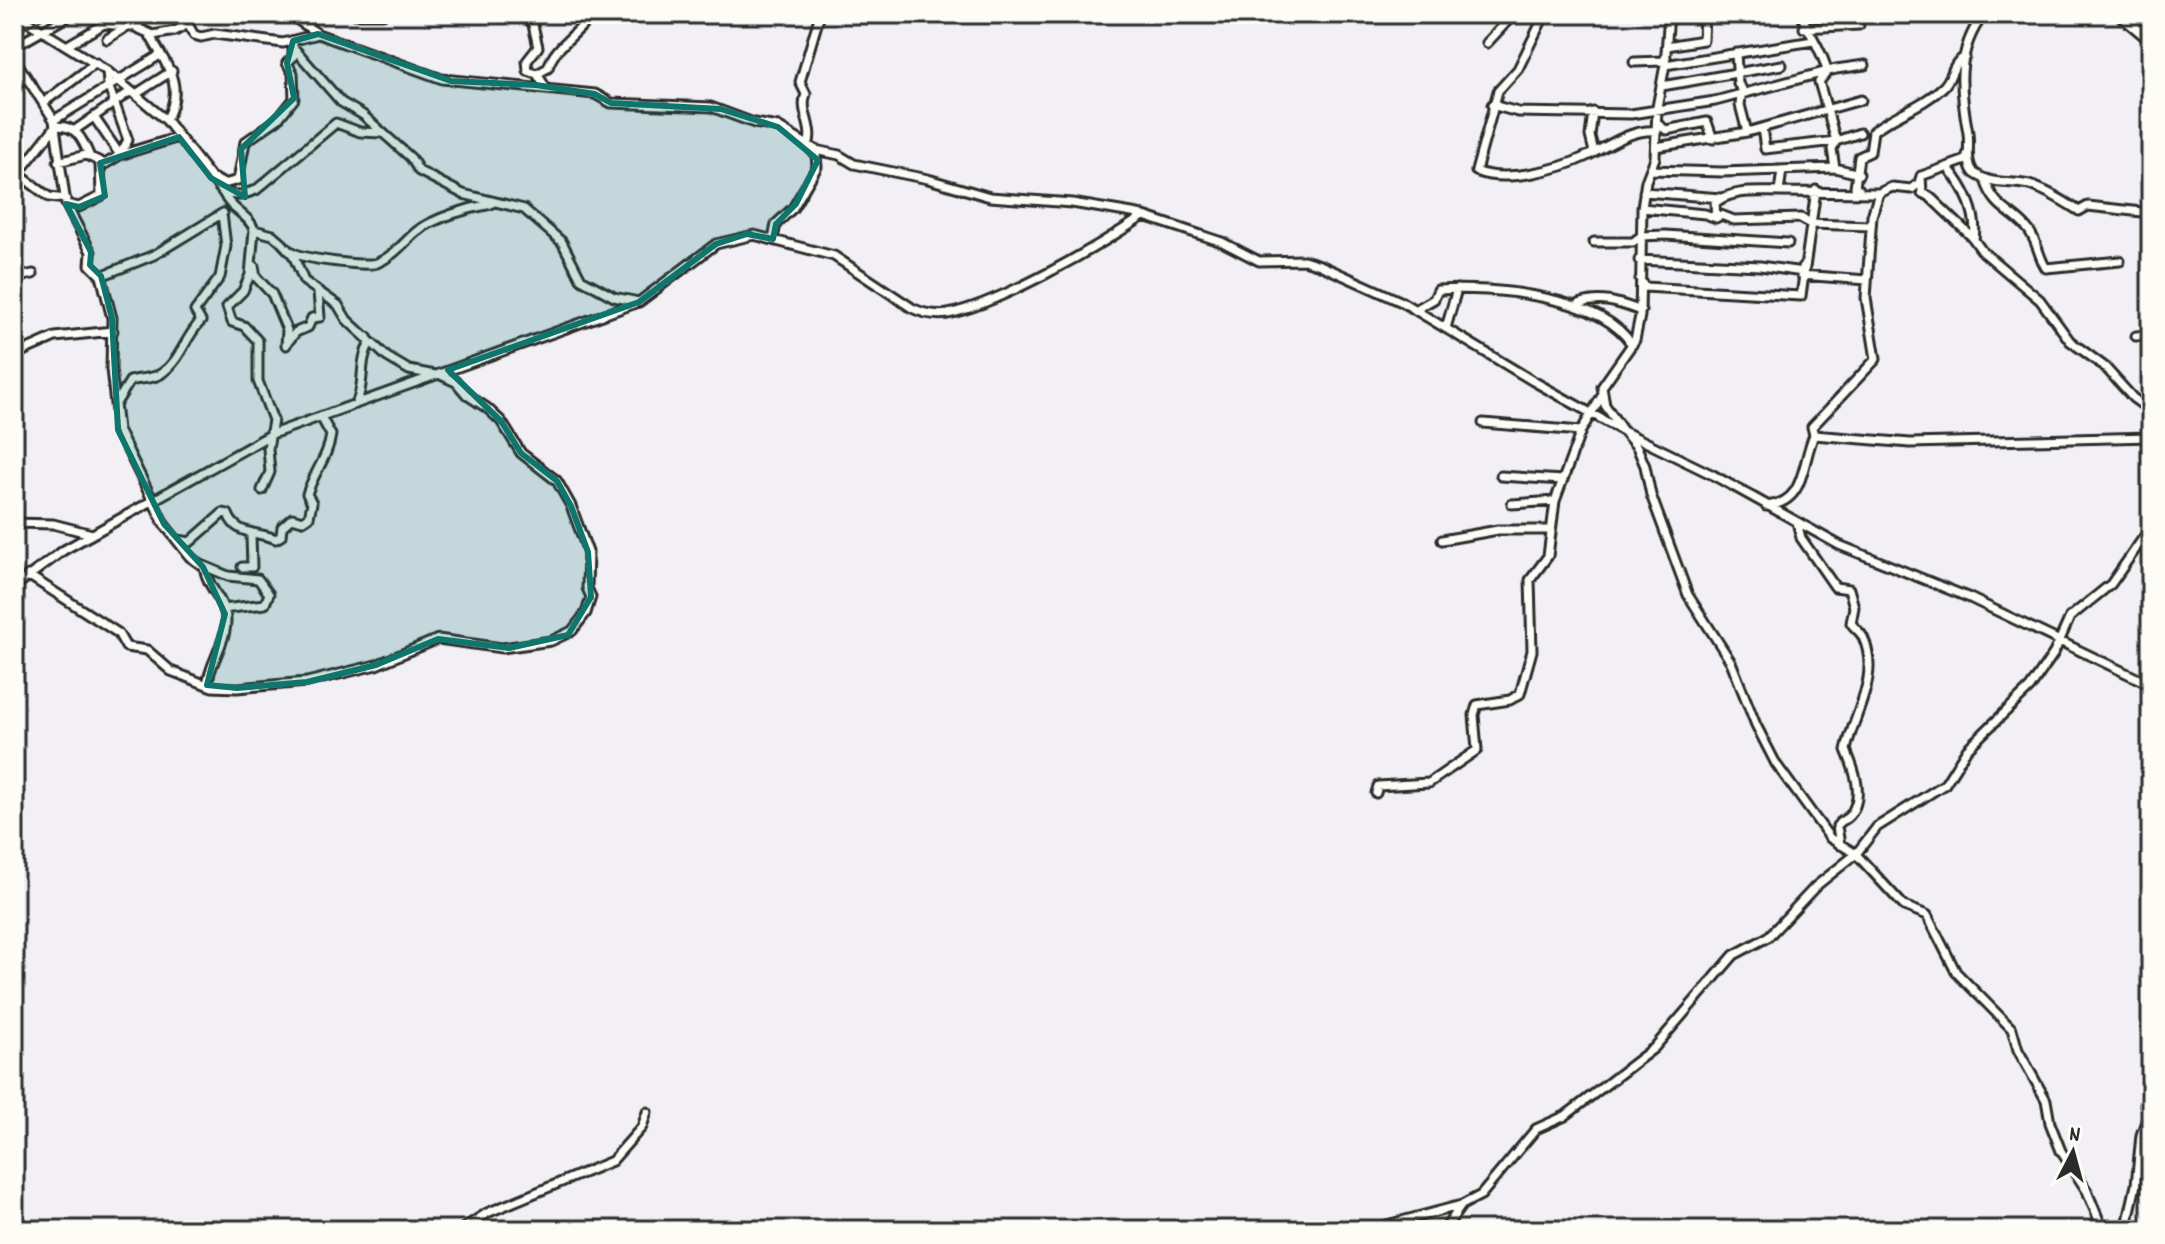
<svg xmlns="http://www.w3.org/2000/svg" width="2165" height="1244" viewBox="0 0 2165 1244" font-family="Dekko,sans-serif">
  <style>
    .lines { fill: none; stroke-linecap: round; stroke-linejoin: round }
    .minor-casing { stroke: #2b2b2b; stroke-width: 13 }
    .highway-casing { stroke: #2b2b2b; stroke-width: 17 }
    .minor { stroke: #fdfcf7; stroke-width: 7 }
    .highway { stroke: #fdfcf7; stroke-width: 11 }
    .rail { stroke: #2b2b2b; stroke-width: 2 }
    .marked { fill: #0f766e; fill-opacity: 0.2; stroke: #0f766e; stroke-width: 6; stroke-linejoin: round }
  </style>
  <rect width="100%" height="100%" fill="#f2eff5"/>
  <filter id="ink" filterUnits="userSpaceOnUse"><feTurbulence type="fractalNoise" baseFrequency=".0125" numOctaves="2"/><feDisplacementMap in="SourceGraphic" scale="16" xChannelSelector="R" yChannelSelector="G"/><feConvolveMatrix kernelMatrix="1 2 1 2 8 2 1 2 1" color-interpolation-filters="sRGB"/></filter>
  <g filter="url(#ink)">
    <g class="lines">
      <g class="minor-casing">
        <path id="minor" d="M15 14 107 71 166 120 224 194C230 210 250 215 254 230L273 235 282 243 293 255 304 281 338 305 347 320 387 357 409 370 435 375
          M182 14 194 35 201 37 215 34 283 43 318 34
          M289 14 318 34 442 79 595 94 611 103 711 107 754 123 778 127 816 150 839 155 854 164 928 179 990 197 1072 203 1138 214 1222 242 1259 261 1304 260 1320 265 1402 302 1533 381 1623 431 1637 447 1645 466 1651 495 1688 595 1731 662 1756 725 1776 764 1830 838 1856 854 1904 906 1927 915 1956 972 2012 1029 2018 1050 2046 1100 2050 1123 2061 1151 2087 1191 2103 1230
          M355 14H383
          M525 14 533 25 538 47 527 61 528 71 537 74 544 85
          M1545 14 1518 69 1498 91 1476 171C1504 184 1560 169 1587 156 1609 146 1632 128 1657 131
          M1669 14 1665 65 1657 107 1655 158 1646 181 1642 208 1640 316 1635 340 1602 387 1605 405 1623 431 1713 475 1839 545 1970 598 2151 685
          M1801 14C1808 32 1824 53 1827 72L1819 82 1836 141 1832 149 1835 168 1859 174
          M1984 14C1955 51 1960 90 1968 133 1970 147 1965 161 1974 173 1993 186 2008 180 2029 185 2045 189 2065 202 2079 211L2088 206 2151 213
          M104 24 113 14
          M135 27 148 15
          M1804 28 1859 25
          M149 34C166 64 186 86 166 120
          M107 39 123 29
          M1487 43 1514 14
          M68 45 104 24 135 27 153 35 175 31 188 24
          M1667 46 1703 40 1704 14
          M14 47 72 14
          M293 47 341 102 363 115 411 158 419 171 463 194 524 209 562 242 581 279 614 297 639 302
          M1736 53 1738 84 1742 89 1740 105 1747 132
          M14 58 54 120 66 204 91 252 90 265 101 276 112 318 111 369 118 430 164 524 190 557 204 567C208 588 220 595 225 612 231 637 210 660 207 685
          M1634 62 1663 61 1666 57
          M1665 65 1813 41
          M537 74 548 68C554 46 580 33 592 14
          M1662 86 1782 65
          M136 94 172 71
          M43 103 96 63
          M1492 105 1518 112 1631 114 1715 101 1836 69 1865 65
          M1593 112 1590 136 1594 152
          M94 117 120 155 179 137
          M54 120 160 55
          M1659 125 1666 130 1707 122 1713 139
          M56 126C77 126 82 138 90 157
          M1762 128 1765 149 1836 141 1860 133
          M75 130 131 91
          M1656 147 1747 132 1861 100
          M58 162 86 155 105 164 120 155 128 140 108 85 107 71
          M1949 169C1965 188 1978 214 1974 239
          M1651 170 1722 172 1835 168
          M1782 170 1779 192 1879 193 1892 187 1912 189 1919 183 1921 176 1966 160 1967 155
          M16 172 49 197 66 199
          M1921 176 1922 193 1929 196 1972 237 1982 251 2040 300 2070 341 2105 367 2133 398 2151 411
          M14 179 55 127
          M215 179 224 184 238 180 245 142 278 119 294 99 293 73 287 63 293 57V41
          M1985 180C1995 209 2008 208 2026 227 2037 238 2038 256 2046 268L2120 261
          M1859 189 1855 187 1859 157 1870 152 1873 131C1895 114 1922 107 1943 87 1954 77 1950 64 1965 57
          M1644 192 1721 198
          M224 194 241 195 256 190 336 123 360 132 382 133
          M66 204 79 207 101 196 100 163
          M1642 208 1705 214 1716 218 1721 215 1734 220 1801 218 1810 224 1871 226
          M1716 218 1715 203C1732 189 1758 192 1779 192
          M254 230 250 275 243 291 227 307 232 322 244 326 258 341V381L273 420 268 449 270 472 262 490
          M773 239 776 224 793 208 817 167 816 155 808 146C815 127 799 112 806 94L800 82 820 14
          M1594 242H1633L1641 236 1665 235 1788 243
          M293 252C300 259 369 267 377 263 394 256 403 243 416 232 433 218 469 208 491 204
          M1639 260 1760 266 1803 272V267
          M254 266 256 277 272 294 287 330 286 345
          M1801 275 1867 280
          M101 276 154 255 223 213
          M14 278 33 274
          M1640 279 1644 287 1801 296 1816 190
          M1579 304C1602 296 1619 303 1641 311
          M1415 310 1434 299 1438 290C1491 286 1603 296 1632 345
          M1446 328 1457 289
          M2136 336 2151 335
          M287 343 296 332 308 327 312 318 320 317 318 292
          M14 355 55 337 113 331
          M356 404C366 383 358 362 370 343L367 337
          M115 405 130 381C140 378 155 379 162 373 181 360 185 337 201 321L195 311 220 277 226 246 222 214
          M1483 423 1581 431
          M1814 435 1910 443 2151 437
          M1501 476 1563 480
          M1512 504 1555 501
          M1766 506C1806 503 1801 465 1814 435L1812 427 1876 359 1866 298 1872 216 1879 193
          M1797 522 1801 538 1835 587 1849 589 1854 607 1851 623C1855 629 1860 631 1863 637 1881 677 1854 713 1846 750 1854 769 1865 796 1850 815 1844 822 1843 818 1837 826L1840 845
          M14 523 53 524 92 534
          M178 540 190 542 223 513 228 514C236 536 257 531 276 539L281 536 282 527 292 518 303 521 309 517 312 503 307 494C314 472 328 457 331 435L321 417
          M1442 540 1498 530H1549
          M204 566 228 576 258 579 269 594 265 604 223 609
          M242 567H252L251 536
          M28 575 118 633 126 647 147 650 171 671 212 687 237 688 307 682 376 665 438 639 502 648 551 641 572 631 586 613 591 597 587 588 588 552 571 506 557 481 521 453 501 421 487 408 467 395 456 382 441 375
          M14 587 64 550 272 434 639 302 716 244 754 235 834 256 912 308C924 314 934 316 948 314 1001 303 1096 248 1142 217
          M1376 793 1378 786 1429 783 1477 750 1474 715 1477 705 1510 700 1520 694 1532 651 1530 580 1548 556 1555 501 1581 431 1603 394
          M2150 1118 2145 1105 2151 1073
          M461 1230 487 1213 612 1161 642 1127 647 1112
          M1368 1230 1462 1205 1481 1195 1536 1129 1565 1116 1654 1048 1734 955 1768 937 1816 886 1856 854 1877 827 1945 784 1967 749 2030 688 2054 653 2070 617 2111 584 2151 527
          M1444 1230 1461 1206
          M2126 1230 2136 1185 2141 1135 2148 1116"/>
      </g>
      <g class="highway-casing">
        <path id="highway" d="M2121 14 2151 39"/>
      </g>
      <use href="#minor" class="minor"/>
      <use href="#highway" class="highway"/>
      <path class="rail" d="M14 34 49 14"/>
    </g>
  </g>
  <path class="marked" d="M318 34 451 81 536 85 595 94 611 103 721 109 778 127 818 160 796 204 776 224 773 239 747 234 716 244 639 302 448 370 501 421 521 453 557 481 571 506 588 552 591 597 568 635 509 648 438 639 376 665 307 682 237 688 207 685 225 614 203 567 164 524 118 430 112 318 101 276 90 265 91 252 66 204 79 207 105 196 100 163 179 137 211 178 245 197 241 149 294 98 287 63 293 41Z"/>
  <rect width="2165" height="1244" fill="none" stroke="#fdfcf7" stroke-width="48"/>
  <rect x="24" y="24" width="2117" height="1196" fill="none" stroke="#2b2b2b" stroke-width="3" filter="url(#ink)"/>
  <g transform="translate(2073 1152) rotate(6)" stroke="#fdfcf7" stroke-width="6" paint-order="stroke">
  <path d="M0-6L14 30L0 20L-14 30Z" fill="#2b2b2b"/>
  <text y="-12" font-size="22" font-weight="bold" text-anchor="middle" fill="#2b2b2b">N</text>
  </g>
</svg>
